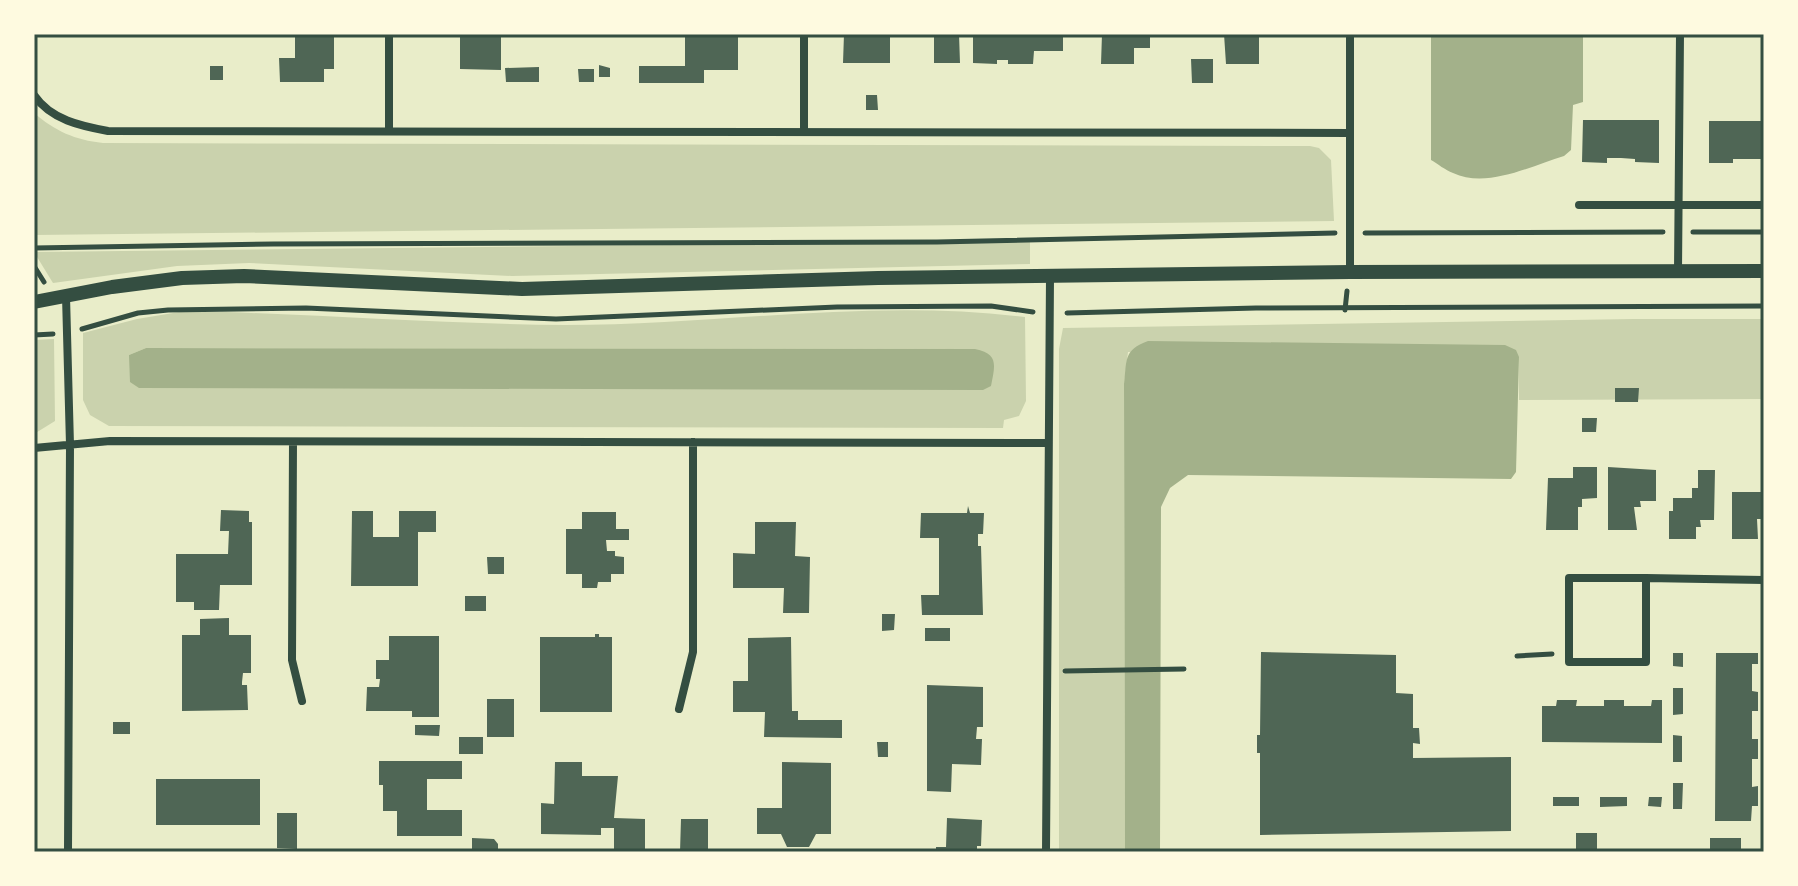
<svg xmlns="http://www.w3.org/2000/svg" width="1798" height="886" viewBox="0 0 1798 886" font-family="'Varela Round',sans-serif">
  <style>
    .green { fill: #cad2ad; fill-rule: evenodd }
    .water { fill: #a3b18a }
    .building { fill: #4f6655 }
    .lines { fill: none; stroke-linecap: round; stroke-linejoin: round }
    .path { stroke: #344e41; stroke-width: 5 }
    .minor { stroke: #344e41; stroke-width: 8 }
    .tertiary { stroke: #344e41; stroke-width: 14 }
    .neatline { fill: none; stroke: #344e41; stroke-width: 3 }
  </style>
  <rect width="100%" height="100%" fill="#e9edc9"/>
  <path class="green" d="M34 113C55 131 75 140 103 143L1310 146 1319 148 1331 160 1334 221 34 235Z
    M1030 241V264L512 276 249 263 177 266 53 283 34 252Z
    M179 312H226C339 316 452 324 565 325 718 325 872 298 1025 317L1026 401 1019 416 1004 420 1003 428 109 426 90 415 83 400V333L137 319ZM146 348 975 349 129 355Z
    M1633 319H1764V399L1519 400V357L1128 352 1124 384 1125 852H1059V349L1063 328Z
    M54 339 55 421 34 434V340Z"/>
  <path class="water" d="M1431 34H1583V102L1573 105 1571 150 1564 156C1531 166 1487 189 1453 173 1445 170 1438 164 1431 160Z
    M1148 341 1505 345 1516 350 1519 357 1516 472 1511 479 1188 475 1170 488 1161 507 1160 852H1125L1124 384C1127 360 1123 350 1148 341Z
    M146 348 975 349C999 354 995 365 991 386L983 390 139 388 130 382 129 355Z"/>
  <path class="building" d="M295 34H334V69H324V82H280L279 58H295Z
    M460 34H501V70L460 69Z
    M685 34H738V70H704V83H639V66H685Z
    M844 34H884V37H890V63H843Z
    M934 34H959L960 63H934Z
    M973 34H1063V51H1034L1033 64H1008V60H997V64L973 63Z
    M1102 34H1150V48H1134V64H1101Z
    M1224 34 1259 36V64H1226Z
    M1191 59H1213V83H1192Z
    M599 65 610 68V77H599Z
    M210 66H223V80H210Z
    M539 67V82H506L505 68Z
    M578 69H594V82H579Z
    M866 95H877L878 110H866Z
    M1583 120H1659V163L1635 162V159L1621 158H1607V163L1582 162Z
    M1709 121H1764V159H1733V163H1709Z
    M1615 388H1639L1638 402H1615Z
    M1582 418H1597L1596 432H1582Z
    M1573 467H1597V498L1582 499V507H1578V530H1546L1548 478H1573Z
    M1608 467 1656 470V501H1640L1641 507H1634L1637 530H1608Z
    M1698 470H1715L1714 520H1700L1701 527H1696V539H1669V511H1673V498H1692V488H1698Z
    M1732 492H1764V519H1757L1758 539H1732Z
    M968 506 970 513H984L983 534H978V546H981L983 615H922L921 595H939V538H920L921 513H967Z
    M221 510 249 511V522H252V585H220L219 610H194V602H176V554H228L229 531H220Z
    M352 511H373V537H399V511H436V532H418V586H351Z
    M582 512H616V529H629V540H606L607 551H615V556L624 557V574H611V582H598L597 588H582V574H566V529H582Z
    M755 522H796L795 556 810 557 809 613H783L784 588H733V553L755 554Z
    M487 557H504V574H488Z
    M465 596H486V611H465Z
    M882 614H895L894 630 882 631Z
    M229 618V635H251V673H243L242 682V685H247L248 710 182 711V635H200V619Z
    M925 628H950V641H925Z
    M595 634H599V637H612V712H540V637H595Z
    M389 636H439V717H412V711H366L367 687H379L380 679H376V660H389Z
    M791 637 792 711H798V720H842V738L764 737 765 712H733V681H748V638Z
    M1261 652 1396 655V693L1413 694V728H1419L1420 744 1413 743V758L1511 757V831L1260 835V753H1257V735H1260Z
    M1673 653H1683V667L1673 666Z
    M1716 653H1758V664H1752V691L1758 692V711H1752V739H1758V759H1752V787L1758 786V806H1752L1751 821H1715Z
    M927 685 983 687V727H977L976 739H982L981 765 952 764 951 792 927 791Z
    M1673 688H1683V714L1673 715Z
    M487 699H514V737H487Z
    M1557 700H1577L1576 706H1604V700H1624V706H1651L1652 700H1662V743L1542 742V706H1556Z
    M113 722H130V734H113Z
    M415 725H440L439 736 415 735Z
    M1673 735 1682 736V762H1673Z
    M459 737H483V754H459Z
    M877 742H888V757H878Z
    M379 761H462V779H427V810H462V836H397V811H383V785H379Z
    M555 762H582V776H618L614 818 645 819V852L614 851V828H601V835L541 834V803L554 804Z
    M782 762 831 763V834H816L809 847H787L781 834H757V808H782Z
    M156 779H260V825H156Z
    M1673 783H1683L1682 809H1673Z
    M1553 797H1579V806H1553Z
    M1600 797H1627V806L1600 807Z
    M1649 797H1662L1661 807 1648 806Z
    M277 813H297V849L277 848Z
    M947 818 982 820 981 846H977V852H936V847H946Z
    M681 819H708V852H680Z
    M1576 833H1597V852H1576Z
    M472 838 494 839 498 844V851L472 852Z
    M1710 838H1741V852H1710Z"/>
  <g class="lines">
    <path class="path" d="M1693 232H1764
      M1365 233 1663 232
      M34 248 273 244 937 242 1335 233
      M34 266 44 282
      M1345 310 1347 291
      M1067 313 1256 308 1764 306
      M82 329 138 313 168 310 306 308 556 319 837 307 991 306 1033 312
      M34 335 53 334
      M1517 656 1552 654
      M1065 671 1184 669"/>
    <path class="minor" d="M1350 34V272
      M34 95C51 120 81 126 108 131L1350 133
      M389 131V34
      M804 132V34
      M1579 205H1764
      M1678 271 1680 34
      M66 296 70 445 68 852
      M293 442 292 660 302 701
      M34 448 110 441 1048 443
      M1569 578H1646V662H1569Z
      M1646 578 1764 580
      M679 709 693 652V442
      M1046 852 1050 277"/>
    <path class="tertiary" d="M34 302 112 287 182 278 244 276 522 289 878 278 1350 272 1764 271"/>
  </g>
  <rect width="1798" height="886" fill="none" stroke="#fefae0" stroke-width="72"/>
  <rect x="36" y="36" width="1726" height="814" class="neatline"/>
</svg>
